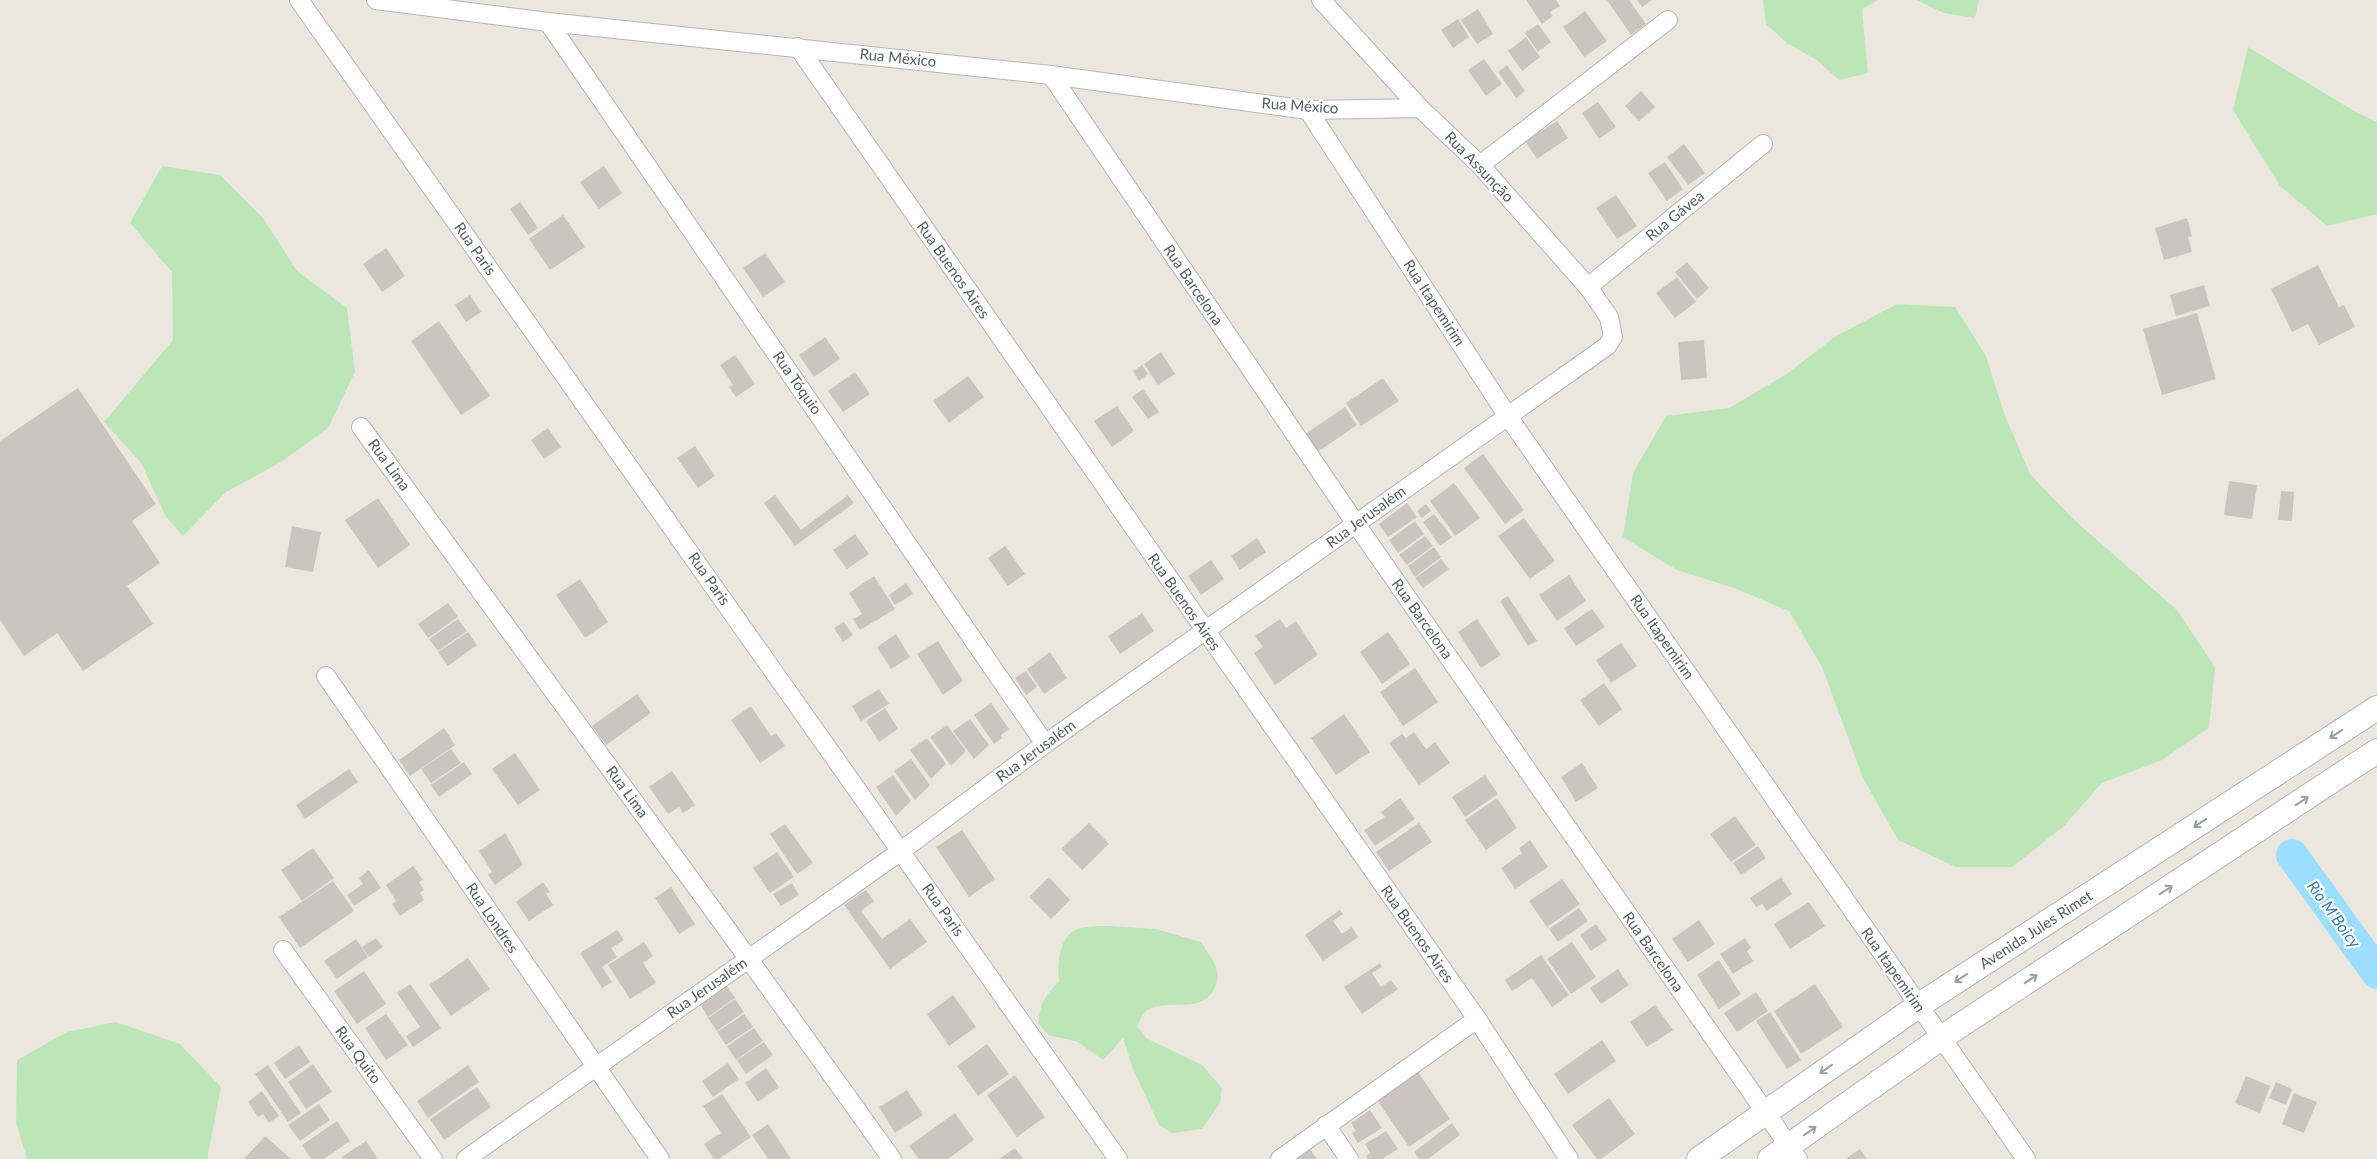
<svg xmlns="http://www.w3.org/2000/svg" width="2377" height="1159" viewBox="0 0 2377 1159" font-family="Lato,sans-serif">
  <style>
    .green { fill: #bde6b8 }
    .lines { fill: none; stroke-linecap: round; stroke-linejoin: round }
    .river { stroke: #9bdeff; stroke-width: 32 }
    .building { fill: #ccc5bf }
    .minor-casing { stroke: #b1b6ba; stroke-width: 20 }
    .secondary-casing { stroke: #b2b7bd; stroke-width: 26 }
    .minor { stroke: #fff; stroke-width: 18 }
    .secondary { stroke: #fff; stroke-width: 24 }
    .oneway { stroke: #9a9da0 }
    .labels { text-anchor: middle; stroke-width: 4.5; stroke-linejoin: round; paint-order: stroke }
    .street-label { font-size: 15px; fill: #575c60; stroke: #fff }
    .water-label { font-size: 16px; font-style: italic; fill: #317bad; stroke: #fff }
  </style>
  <rect width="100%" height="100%" fill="#ece7de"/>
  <path class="green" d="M1763 0H1878L1862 9 1868 73 1839 80 1817 60 1788 44 1766 24Z
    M1916 0H1979L1975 18 1944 13Z
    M2248 47 2354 111 2377 122V214L2327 226 2280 186 2233 110Z
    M162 166 220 175 263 218 297 271 347 308 355 372 328 428 281 462 226 492 183 536 166 517 141 463 104 422 173 340 172 272 130 223Z
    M1897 304 1955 307 1986 356 2004 413 2030 474 2073 519 2177 610 2215 667 2209 728 2162 760 2102 783 2063 827 2012 867H1956L1898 840 1863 778 1822 667 1789 611 1734 588 1677 570 1623 537 1633 473 1666 416 1729 408 1785 375 1836 336Z
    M1110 926 1156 929 1201 942C1210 957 1223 969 1215 987 1202 1017 1164 996 1145 1012 1142 1015 1139 1022 1137 1026L1146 1038 1202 1065 1222 1088 1220 1103 1202 1129 1172 1133 1159 1125 1133 1069 1123 1038 1103 1060 1078 1042 1048 1035 1038 1023C1041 1003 1044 996 1059 982 1057 963 1059 932 1082 928 1091 926 1101 926 1110 926Z
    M116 1022 180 1044 221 1087 207 1159H27L16 1123 17 1060 67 1032Z"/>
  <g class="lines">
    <path class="river" d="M2292 855 2377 973"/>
  </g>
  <path class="building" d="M1526 0H1556L1560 6 1550 12 1553 16 1542 24Z
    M1607 0H1629L1646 24 1631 35Z
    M1637 0H1652L1642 7Z
    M1478 9 1493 34 1477 44 1461 20Z
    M1585 11 1607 41 1584 57 1563 27Z
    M1458 19 1469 37 1453 48 1441 30Z
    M1538 24 1551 42 1538 52 1525 33Z
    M1526 37 1540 57 1522 71 1508 51Z
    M1484 59 1502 84 1486 96 1468 70Z
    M1507 65 1525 91 1516 98 1498 72Z
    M1641 91 1655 107 1639 121 1625 106Z
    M1598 102 1616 127 1599 139 1582 113Z
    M1557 121 1568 138 1537 159 1525 141Z
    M1684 144 1705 173 1688 185 1667 157Z
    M1665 162 1683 189 1667 201 1648 173Z
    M604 166 622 193 599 209 580 182Z
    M1616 195 1637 226 1617 239 1596 208Z
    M520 202 538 228 528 235 510 209Z
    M563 215 585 247 550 270 529 239Z
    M2187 218 2192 236 2188 237 2192 252 2164 260 2155 228Z
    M386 248 405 276 382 292 363 264Z
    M765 253 785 282 763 297 743 268Z
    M1687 262 1709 288 1697 299 1675 272Z
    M2318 265 2339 307 2344 305 2355 327 2319 345 2308 324 2292 332 2271 289Z
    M1677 277 1696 302 1675 318 1656 293Z
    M2204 285 2210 306 2176 316 2170 295Z
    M470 295 481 312 466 322 455 305Z
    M2197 313 2216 379 2162 395 2143 329Z
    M439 321 490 396 461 415 411 341Z
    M825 337 840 359 814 377 799 355Z
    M1704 340 1707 378 1681 380 1678 342Z
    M1161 352 1175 374 1158 385 1144 364Z
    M735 355 755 384 736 397 729 387 733 385 720 365Z
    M1142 365 1148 374 1139 381 1133 371Z
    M855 372 870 394 843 412 828 391Z
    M968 376 984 397 949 423 933 401Z
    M1383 378 1399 401 1361 426 1346 403Z
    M78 388 156 504 132 521 160 563 127 586 153 624 83 671 57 633 24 656 0 620V441Z
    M1143 389 1159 412 1148 419 1132 397Z
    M1117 406 1134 431 1112 447 1094 421Z
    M1345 407 1357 425 1316 453 1304 435Z
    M548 428 561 447 544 459 531 440Z
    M695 446 715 476 698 488 677 458Z
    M1483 454 1524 510 1505 524 1464 468Z
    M2229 481 2257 485 2252 519 2224 515Z
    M1454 483 1480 518 1455 536 1430 501Z
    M2281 491 2294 492 2292 521 2278 520Z
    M775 495 801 530 848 495 854 503 795 546 764 503Z
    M378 498 410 545 378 568 345 520Z
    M1407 503 1417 517 1388 537 1379 524Z
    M1426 504 1431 511 1422 518 1417 511Z
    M1434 514 1452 537 1440 546 1423 522Z
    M1524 518 1555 561 1530 579 1498 536Z
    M1415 521 1424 534 1398 553 1389 540Z
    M292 526 321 532 313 572 285 567Z
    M855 534 869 554 847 569 833 550Z
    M1425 536 1433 546 1407 565 1399 555Z
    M1257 538 1266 552 1240 570 1231 556Z
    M1005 546 1025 574 1008 586 988 558Z
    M1434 547 1441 557 1415 577 1408 566Z
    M1441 559 1449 569 1423 588 1415 578Z
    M1211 560 1224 579 1201 595 1188 576Z
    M1569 575 1586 601 1557 621 1539 595Z
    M874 576 895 609 860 630 853 619 862 614 849 593Z
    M580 579 608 622 585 638 556 595Z
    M906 583 913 594 895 605 889 595Z
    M1508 596 1537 641 1528 646 1500 601Z
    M448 603 458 617 428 638 418 624Z
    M1592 609 1605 627 1576 646 1564 628Z
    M1142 613 1154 631 1120 654 1108 636Z
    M458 619 467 631 438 651 429 639Z
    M1280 619 1286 628 1296 621 1318 655 1275 685 1254 653 1263 647 1255 636Z
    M1477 619 1501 655 1481 668 1458 632Z
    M844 622 853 635 843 642 834 628Z
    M468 632 477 645 448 666 438 652Z
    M1388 632 1410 664 1382 684 1360 652Z
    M896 634 910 657 891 669 877 647Z
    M938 641 963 681 943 695 917 654Z
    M1621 643 1637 666 1611 683 1596 660Z
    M1050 652 1067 678 1044 694 1027 669Z
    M1415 668 1438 702 1403 726 1380 692Z
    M1026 671 1037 687 1026 695 1015 678Z
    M1604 683 1622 709 1599 726 1580 700Z
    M879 689 889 704 861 721 852 706Z
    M637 694 651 713 606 745 592 726Z
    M991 703 1009 729 1001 735 1002 738 994 744 974 715Z
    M751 706 771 736 776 733 785 746 760 763 731 720Z
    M885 708 898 729 879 742 866 721Z
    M1344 714 1370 752 1336 775 1311 738Z
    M970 719 989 745 974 759 953 731Z
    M947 725 966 751 951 766 930 737Z
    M444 728 455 745 410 776 399 760Z
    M1414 732 1426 749 1435 742 1450 763 1419 785 1389 743 1402 734 1406 738Z
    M927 738 946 764 931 779 910 750Z
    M451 749 461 763 431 783 421 769Z
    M515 753 540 790 518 805 492 769Z
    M911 759 930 785 915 800 894 771Z
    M464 762 472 774 439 797 431 785Z
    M1582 763 1598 788 1576 802 1561 777Z
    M349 769 358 782 305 819 296 805Z
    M672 771 695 805 683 813 679 807 668 814 649 787Z
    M893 775 911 801 896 816 876 787Z
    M1485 775 1498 794 1465 817 1452 797Z
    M1400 798 1415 819 1375 846 1364 830 1385 817 1381 812Z
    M1497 798 1517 828 1486 850 1465 820Z
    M1735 816 1756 845 1731 862 1710 834Z
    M1089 823 1109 844 1082 870 1061 849Z
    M1419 823 1432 842 1389 871 1376 852Z
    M785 824 813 863 797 874 770 834Z
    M962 830 995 879 969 897 936 847Z
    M505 833 523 865 495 885 488 875 492 872 479 851Z
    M1530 840 1548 867 1515 889 1501 868 1522 853 1519 848Z
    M1758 846 1766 858 1741 875 1733 863Z
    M313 848 334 878 302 901 281 870Z
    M777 852 794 877 770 893 753 868Z
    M413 866 423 880 419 882 424 890 420 893 424 900 400 916 392 904 396 901 386 885Z
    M369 870 381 888 354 906 347 895 363 884 359 878Z
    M1049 877 1070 900 1051 919 1029 897Z
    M1781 877 1792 894 1767 911 1762 904 1756 907 1750 898Z
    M1562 879 1580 904 1547 927 1529 901Z
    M333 881 354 911 300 948 279 917Z
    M543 882 550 892 546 894 553 905 529 921 516 902Z
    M792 883 799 895 781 906 773 894Z
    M671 887 695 924 679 934 655 898Z
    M866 890 874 901 861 911 882 939 910 919 927 942 890 969 844 905Z
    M1809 902 1825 926 1790 949 1774 924Z
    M1579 908 1588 921 1558 942 1549 929Z
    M1340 910 1343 914 1333 921 1342 934 1352 927 1358 937 1323 961 1305 935Z
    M1699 920 1715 944 1688 962 1672 939Z
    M1596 924 1607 940 1591 951 1580 935Z
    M617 930 624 940 611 948 617 957 602 967 612 982 602 988 580 953Z
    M376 938 383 947 369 957 362 947Z
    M1745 938 1751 948 1747 951 1753 961 1733 974 1720 954Z
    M356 939 368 957 337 979 324 961Z
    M644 942 653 956 643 963 656 983 630 999 608 965Z
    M1572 942 1596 977 1571 994 1547 959Z
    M1541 955 1569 995 1552 1007 1532 978 1512 991 1505 980Z
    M468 958 490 989 451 1016 429 985Z
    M1719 960 1741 994 1719 1009 1697 975Z
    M1380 963 1382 967 1372 973 1381 987 1391 980 1398 989 1362 1014 1344 987Z
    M1618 969 1629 985 1601 1004 1590 988Z
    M364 971 386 1004 357 1024 334 991Z
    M410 984 441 1028 413 1047 406 1036 420 1027 397 993Z
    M1815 984 1843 1027 1801 1054 1774 1011Z
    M726 985 735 998 708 1017 699 1003Z
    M1756 992 1768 1011 1737 1032 1724 1013Z
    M953 995 976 1027 949 1046 927 1014Z
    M735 999 744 1012 717 1031 708 1018Z
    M1655 1005 1673 1030 1647 1047 1630 1022Z
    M1770 1012 1801 1060 1787 1069 1756 1021Z
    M386 1014 408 1045 386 1060 365 1028Z
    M744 1014 753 1027 726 1045 717 1032Z
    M754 1028 763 1041 736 1060 727 1046Z
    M1602 1040 1616 1061 1568 1094 1554 1074Z
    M764 1042 773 1055 746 1074 737 1060Z
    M987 1044 1009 1074 978 1096 957 1066Z
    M299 1045 310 1062 285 1079 274 1063Z
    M728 1063 739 1079 713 1097 702 1081Z
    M313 1064 332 1092 306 1109 288 1082Z
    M268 1065 301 1113 288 1122 255 1074Z
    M468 1065 479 1082 428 1118 417 1101Z
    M766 1068 779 1087 758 1102 745 1083Z
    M1418 1072 1450 1119 1409 1147 1377 1100Z
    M1015 1075 1045 1117 1017 1137 987 1095Z
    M2246 1076 2270 1086 2260 1113 2235 1103Z
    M2276 1082 2292 1089 2286 1105 2269 1098Z
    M477 1087 491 1107 444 1140 430 1119Z
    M907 1090 923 1115 895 1133 879 1107Z
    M262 1091 279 1116 269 1123 263 1114 258 1117 248 1102Z
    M2294 1093 2317 1102 2304 1133 2282 1124Z
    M722 1094 751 1137 719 1159H714L704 1144 721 1133 703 1106Z
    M1609 1098 1635 1134 1601 1159H1597L1572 1125Z
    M319 1104 330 1120 300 1141 288 1125Z
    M1370 1110 1382 1128 1358 1143 1352 1133 1356 1131 1351 1123Z
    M955 1113 974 1140 948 1159H919L909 1146Z
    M337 1121 350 1141 324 1159H311L302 1145Z
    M1452 1123 1460 1135 1428 1159H1419L1414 1152Z
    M768 1124 791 1159H768L752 1135Z
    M1386 1131 1398 1149 1382 1159H1368L1366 1156 1370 1153 1365 1144Z
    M265 1136 291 1159H244Z
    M366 1141 378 1159H343L342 1157Z
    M1305 1143 1317 1159H1284Z
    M1015 1148 1023 1159H999Z
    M1860 1149 1867 1159H1845Z"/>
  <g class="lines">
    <g class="minor-casing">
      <path id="minor" d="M299 0 1118 1159
        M376 0 548 22 1051 75 1308 110 1420 108
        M548 22 1045 744
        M798 47 1477 1019 1569 1159
        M1051 75 1356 524 1798 1159
        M1308 110 1507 415 2026 1159
        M1480 165 1668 20
        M1588 287 1763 144
        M361 427 748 958 892 1159
        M326 676 660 1159
        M283 950 433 1159
        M1326 1125 1349 1159
        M466 1159 901 851 1045 744 1607 346 1613 337 1609 317 1588 287 1480 165 1420 108 1321 0
        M1280 1159 1477 1019"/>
    </g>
    <g class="secondary-casing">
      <path id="secondary" d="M1699 1159 1918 1006 2377 708
        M1770 1159 1941 1038 2377 751"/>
    </g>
    <use href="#minor" class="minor"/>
    <use href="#secondary" class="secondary"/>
  </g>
  <defs><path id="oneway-shaft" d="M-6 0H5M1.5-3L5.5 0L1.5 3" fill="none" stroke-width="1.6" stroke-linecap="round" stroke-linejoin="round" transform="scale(1.25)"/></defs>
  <g class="oneway">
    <use href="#oneway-shaft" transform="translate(2336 734) rotate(147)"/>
    <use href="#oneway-shaft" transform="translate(2302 801) rotate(-33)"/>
    <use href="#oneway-shaft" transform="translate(2200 823) rotate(147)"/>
    <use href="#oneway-shaft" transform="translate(2166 890) rotate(-33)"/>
    <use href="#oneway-shaft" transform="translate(1961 978) rotate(147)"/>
    <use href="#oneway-shaft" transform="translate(2031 979) rotate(-33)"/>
    <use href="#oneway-shaft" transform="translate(1826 1069) rotate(145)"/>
    <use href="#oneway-shaft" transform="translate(1810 1131) rotate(-35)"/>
  </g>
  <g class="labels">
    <g class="street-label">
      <text transform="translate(898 58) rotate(6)" y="5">Rua México</text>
      <text transform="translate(1300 106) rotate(4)" y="5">Rua México</text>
      <text transform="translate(1479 167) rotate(46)" y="5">Rua Assunção</text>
      <text transform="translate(1675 216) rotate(-39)" y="5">Rua Gávea</text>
      <text transform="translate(475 249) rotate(55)" y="5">Rua Paris</text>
      <text transform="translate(953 270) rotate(55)" y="5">Rua Buenos Aires</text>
      <text transform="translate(1193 285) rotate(56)" y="5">Rua Barcelona</text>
      <text transform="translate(1434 303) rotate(57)" y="5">Rua Itapemirim</text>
      <text transform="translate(797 383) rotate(55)" y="5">Rua Tóquio</text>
      <text transform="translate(389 465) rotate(54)" y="5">Rua Lima</text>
      <text transform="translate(1366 517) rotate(-36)" y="5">Rua Jerusalém</text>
      <text transform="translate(709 579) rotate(55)" y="5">Rua Paris</text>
      <text transform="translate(1184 602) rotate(55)" y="5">Rua Buenos Aires</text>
      <text transform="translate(1422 619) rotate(55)" y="5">Rua Barcelona</text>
      <text transform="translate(1662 637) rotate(55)" y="5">Rua Itapemirim</text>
      <text transform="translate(1036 751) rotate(-36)" y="5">Rua Jerusalém</text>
      <text transform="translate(627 792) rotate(54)" y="5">Rua Lima</text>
      <text transform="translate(943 910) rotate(55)" y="5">Rua Paris</text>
      <text transform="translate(492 918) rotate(56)" y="5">Rua Londres</text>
      <text transform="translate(2036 930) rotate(-33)" y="5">Avenida Jules Rimet</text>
      <text transform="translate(1417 934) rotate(55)" y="5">Rua Buenos Aires</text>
      <text transform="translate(1653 952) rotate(55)" y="5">Rua Barcelona</text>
      <text transform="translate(1893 970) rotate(55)" y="5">Rua Itapemirim</text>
      <text transform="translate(707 988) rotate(-35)" y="5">Rua Jerusalém</text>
      <text transform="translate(358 1055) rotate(54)" y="5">Rua Quito</text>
    </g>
    <g class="water-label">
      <text transform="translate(2334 914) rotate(54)" y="6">Rio M'Boicy</text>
    </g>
  </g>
</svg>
